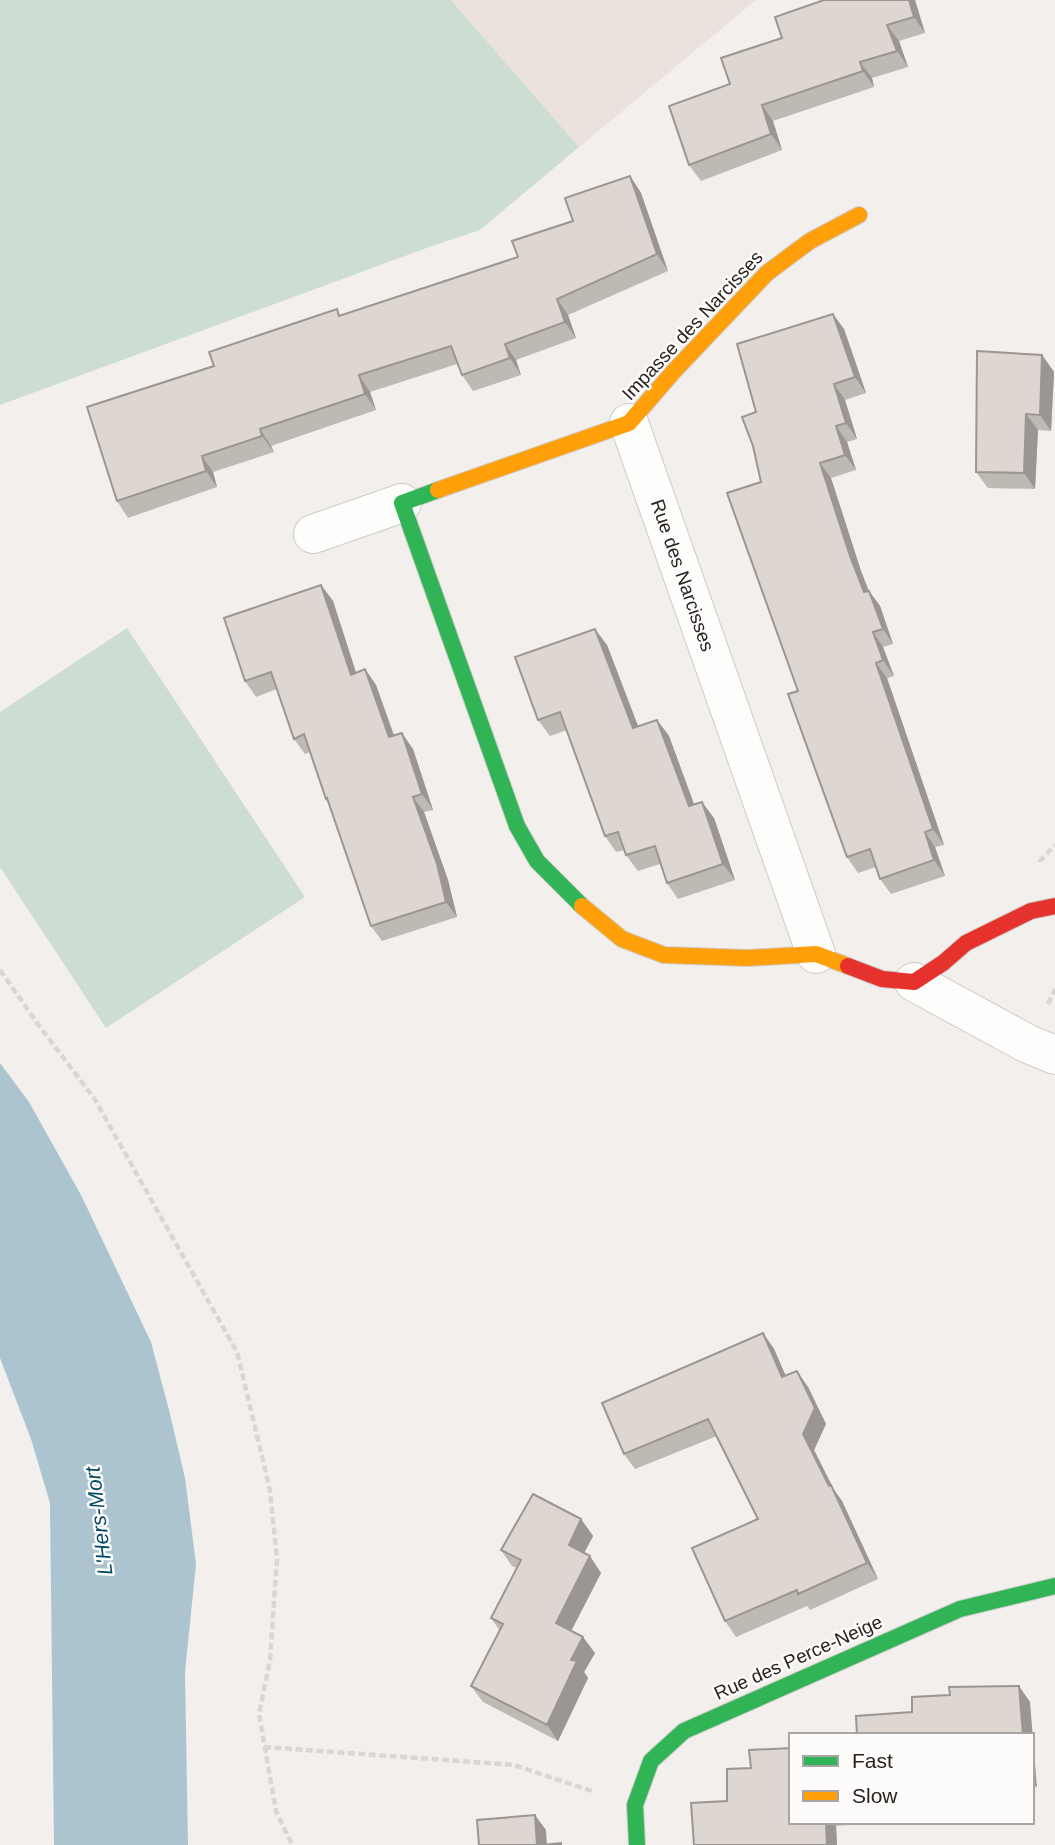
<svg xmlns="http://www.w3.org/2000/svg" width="1055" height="1845" viewBox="0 0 1055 1845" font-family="Arial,sans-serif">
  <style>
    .built { fill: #ebe2db }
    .green { fill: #ceddd2 }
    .water { fill: #abc4d0 }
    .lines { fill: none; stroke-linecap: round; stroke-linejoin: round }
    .street-casing { stroke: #cecbc8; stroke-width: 40 }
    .fast-casing { stroke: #cecbc8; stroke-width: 18 }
    .slow-casing { stroke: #cecbc8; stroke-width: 18 }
    .jam-casing { stroke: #cecbc8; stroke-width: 18 }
    .path { stroke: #d8d7d6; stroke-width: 4.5; stroke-dasharray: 7 3.5; stroke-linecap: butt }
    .street { stroke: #fdfdfc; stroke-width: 38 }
    .fast { stroke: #30b455; stroke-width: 16 }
    .slow { stroke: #ff9f0a; stroke-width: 16 }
    .jam { stroke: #e5322d; stroke-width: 16 }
    .wall { fill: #bfb9b4 }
    .shaded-wall { fill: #9b9692 }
    .building { fill: #ded7d1; stroke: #9b9692; stroke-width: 2 }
    .labels { text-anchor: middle; stroke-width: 5; stroke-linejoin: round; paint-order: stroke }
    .street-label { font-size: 19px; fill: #262321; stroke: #fefcfb }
    .water-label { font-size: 21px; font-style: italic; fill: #004863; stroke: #fefcfb }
  </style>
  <rect width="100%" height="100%" fill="#f2efec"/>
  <path class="built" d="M451 0H756L579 147Z"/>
  <path class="green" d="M0 0H451L579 147 480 230 432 246 0 405Z
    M127 628 305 897 106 1028 0 867V712Z"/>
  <path class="water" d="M0 1063 29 1102 81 1195 151 1342 169 1410 185 1478 196 1564 185 1672 188 1845H54L50 1503 31 1439 0 1358Z"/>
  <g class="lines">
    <g class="street-casing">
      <path id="street" d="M629 423 816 954
        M313 534 402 503
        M914 982 1028 1044 1055 1055"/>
    </g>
    <g class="fast-casing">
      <path id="fast" d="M438 490 402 503 517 826 537 861 582 906
        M637 1845 635 1805 651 1761 684 1731 960 1609 1055 1586"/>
    </g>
    <g class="slow-casing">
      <path id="slow" d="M438 490 629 423 674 371 767 273 810 241 859 215
        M582 906 622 939 664 955 748 958 816 954 848 966"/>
    </g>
    <g class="jam-casing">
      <path id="jam" d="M848 966 882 979 914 982 943 963 966 943 1031 911 1055 906"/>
    </g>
    <path class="path" d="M1040 862V861L1055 845
      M0 970 40 1027 94 1098 237 1352 270 1490 277 1559 270 1660 259 1714 276 1811 292 1845
      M1048 1004 1055 989
      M264 1747 514 1765 595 1792"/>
    <use href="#street" class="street"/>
    <use href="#fast" class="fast"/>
    <use href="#slow" class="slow"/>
    <use href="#jam" class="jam"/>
  </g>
  <path class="wall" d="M915 0 925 33 899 41 908 67 872 78 874 87 773 121 782 150 701 181 689 165 730 84Z
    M630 176 641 193 668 271 568 315 576 338 516 360 521 375 473 391 462 375 457 364 370 392 376 410 271 446 274 452 213 472 217 487 128 518 117 501 214 366 341 315 518 257 573 221Z
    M844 329 866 393 845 400 857 439 847 442 856 470 831 478 861 571 869 591 880 606 893 644 883 647 894 676 887 678 944 845 935 847 945 876 891 894 880 879 876 867 858 873 847 857 798 691 761 482 756 412Z
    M1042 355 1054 372 1051 431 1038 430 1035 489 988 488 976 472Z
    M321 585 333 601 356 673 365 669 376 685 394 735 413 749 433 810 424 812 448 880 457 917 382 941 371 926 310 752 305 754 294 739 277 689 256 697 245 681Z
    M607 645 638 727 657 720 669 736 694 805 714 818 735 880 678 899 667 883 660 864 638 871 626 855 625 850 616 852 605 836 567 730 550 736 538 720Z
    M763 1333 774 1349 786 1376 808 1387 826 1424 814 1450 834 1490 842 1501 878 1579 810 1610 807 1606 736 1637 725 1621 758 1519 717 1436 635 1469 624 1454Z
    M581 1519 593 1536 584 1553 601 1573 571 1631 595 1653 584 1672 588 1678 558 1741 483 1702 471 1686 500 1631 491 1618 517 1568 512 1566 501 1550Z
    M791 1822H886L836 1826 837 1845H694Z"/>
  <path class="shaded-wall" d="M909 0H915L925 33 914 17Z
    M887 25 899 41 908 67 897 51Z
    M860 62 872 78 874 87 863 71Z
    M762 105 773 121 782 150 771 134Z
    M630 176 641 193 668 271 657 254Z
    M557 299 568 315 576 338 565 322Z
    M833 314 844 329 866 393 855 377Z
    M505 344 516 360 521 375 510 358Z
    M1042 355 1054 372 1051 431 1040 415Z
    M359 375 370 392 376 410 365 394Z
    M834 384 845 400 857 439 846 423Z
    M1026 414 1038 430 1035 489 1024 473Z
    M836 426 847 442 856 470 845 455Z
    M260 429 271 446 274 452 262 436Z
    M202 456 213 472 217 487 206 471Z
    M820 463 831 478 861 571 875 607 869 591 880 606 893 644 883 629 864 592 850 556Z
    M321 585 333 601 362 691 351 675Z
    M595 629 607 645 645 744 633 728Z
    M873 632 883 647 894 676 883 660Z
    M876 663 887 678 944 845 933 829Z
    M365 669 376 685 400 753 389 737Z
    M657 720 669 736 701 823 689 806Z
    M402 733 413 749 433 810 422 794Z
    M413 797 424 812 448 880 457 917 446 902Z
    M702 802 714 818 735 880 723 864Z
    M925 832 935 847 945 876 934 860Z
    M763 1333 774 1349 793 1393 782 1377Z
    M797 1371 808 1387 826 1424 814 1450 834 1490 842 1501 878 1579 867 1563 803 1434Z
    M581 1519 593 1536 580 1561 569 1545Z
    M590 1556 601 1573 567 1639 556 1623Z
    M583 1637 595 1653 584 1672 588 1678 558 1741 547 1725 571 1660Z
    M1019 1686 1030 1702 1037 1788 1032 1782V1735H1023Z
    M535 1815 546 1830 547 1845H537Z
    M826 1822H833L836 1826 837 1845H827Z"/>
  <path class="building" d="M824 0H909L914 17 887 25 897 51 860 62 863 71 762 105 771 134 689 165 669 106 730 84 721 58 782 38 775 17Z
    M630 176 657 254 557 299 565 322 505 344 510 358 462 375 451 346 359 375 365 394 260 429 262 436 202 456 206 471 117 501 87 407 214 366 209 352 337 309 339 316 518 257 512 241 573 221 565 198Z
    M833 314 855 377 834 384 846 423 836 426 845 455 820 463 850 556 864 592 869 591 883 629 873 632 883 660 876 663 933 829 925 832 934 860 880 879 870 849 847 857 788 694 798 691 727 493 761 482 753 446 742 417 756 412 737 344Z
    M977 351 1042 355 1040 415 1026 414 1024 473 976 472Z
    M321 585 351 675 365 669 389 737 402 733 422 794 413 797 437 864 446 902 371 926 327 798 326 799 304 734 294 739 271 672 245 681 224 618Z
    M595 629 633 728 657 720 689 806 702 802 723 864 667 883 655 846 626 855 618 832 605 836 560 712 538 720 515 657Z
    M763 1333 782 1377 797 1371 815 1408 803 1434 829 1486 831 1485 867 1563 798 1594 797 1590 725 1621 692 1548 758 1519 708 1419 624 1454 602 1403Z
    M533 1494 581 1519 569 1545 590 1556 556 1623 583 1637 571 1660 577 1661 547 1725 471 1686 503 1624 491 1618 521 1560 501 1550Z
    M1019 1686 1023 1735H857L856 1716 912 1712V1697L950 1695 949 1687Z
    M791 1748V1822H826L827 1845H694L691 1803 727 1801V1769L751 1768 749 1750Z
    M535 1815 537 1845H479L477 1820Z
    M561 1843V1845H541Z"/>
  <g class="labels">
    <g class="street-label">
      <text transform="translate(692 325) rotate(-47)" y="7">Impasse des Narcisses</text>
      <text transform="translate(683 575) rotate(71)" y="7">Rue des Narcisses</text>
      <text transform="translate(798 1657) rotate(-24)" y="7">Rue des Perce-Neige</text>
    </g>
    <g class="water-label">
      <text transform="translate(99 1521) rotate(-97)" y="7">L'Hers-Mort</text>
    </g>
  </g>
  <rect x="789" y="1733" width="245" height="91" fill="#fefcfb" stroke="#a8a5a4" stroke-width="2"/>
  <rect x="803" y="1756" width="35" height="10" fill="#30b455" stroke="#a8a5a4" stroke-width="2"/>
  <text x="852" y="1768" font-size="21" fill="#262321">Fast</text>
  <rect x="803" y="1791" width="35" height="10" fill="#ff9f0a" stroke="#a8a5a4" stroke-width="2"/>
  <text x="852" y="1803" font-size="21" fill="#262321">Slow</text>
</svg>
